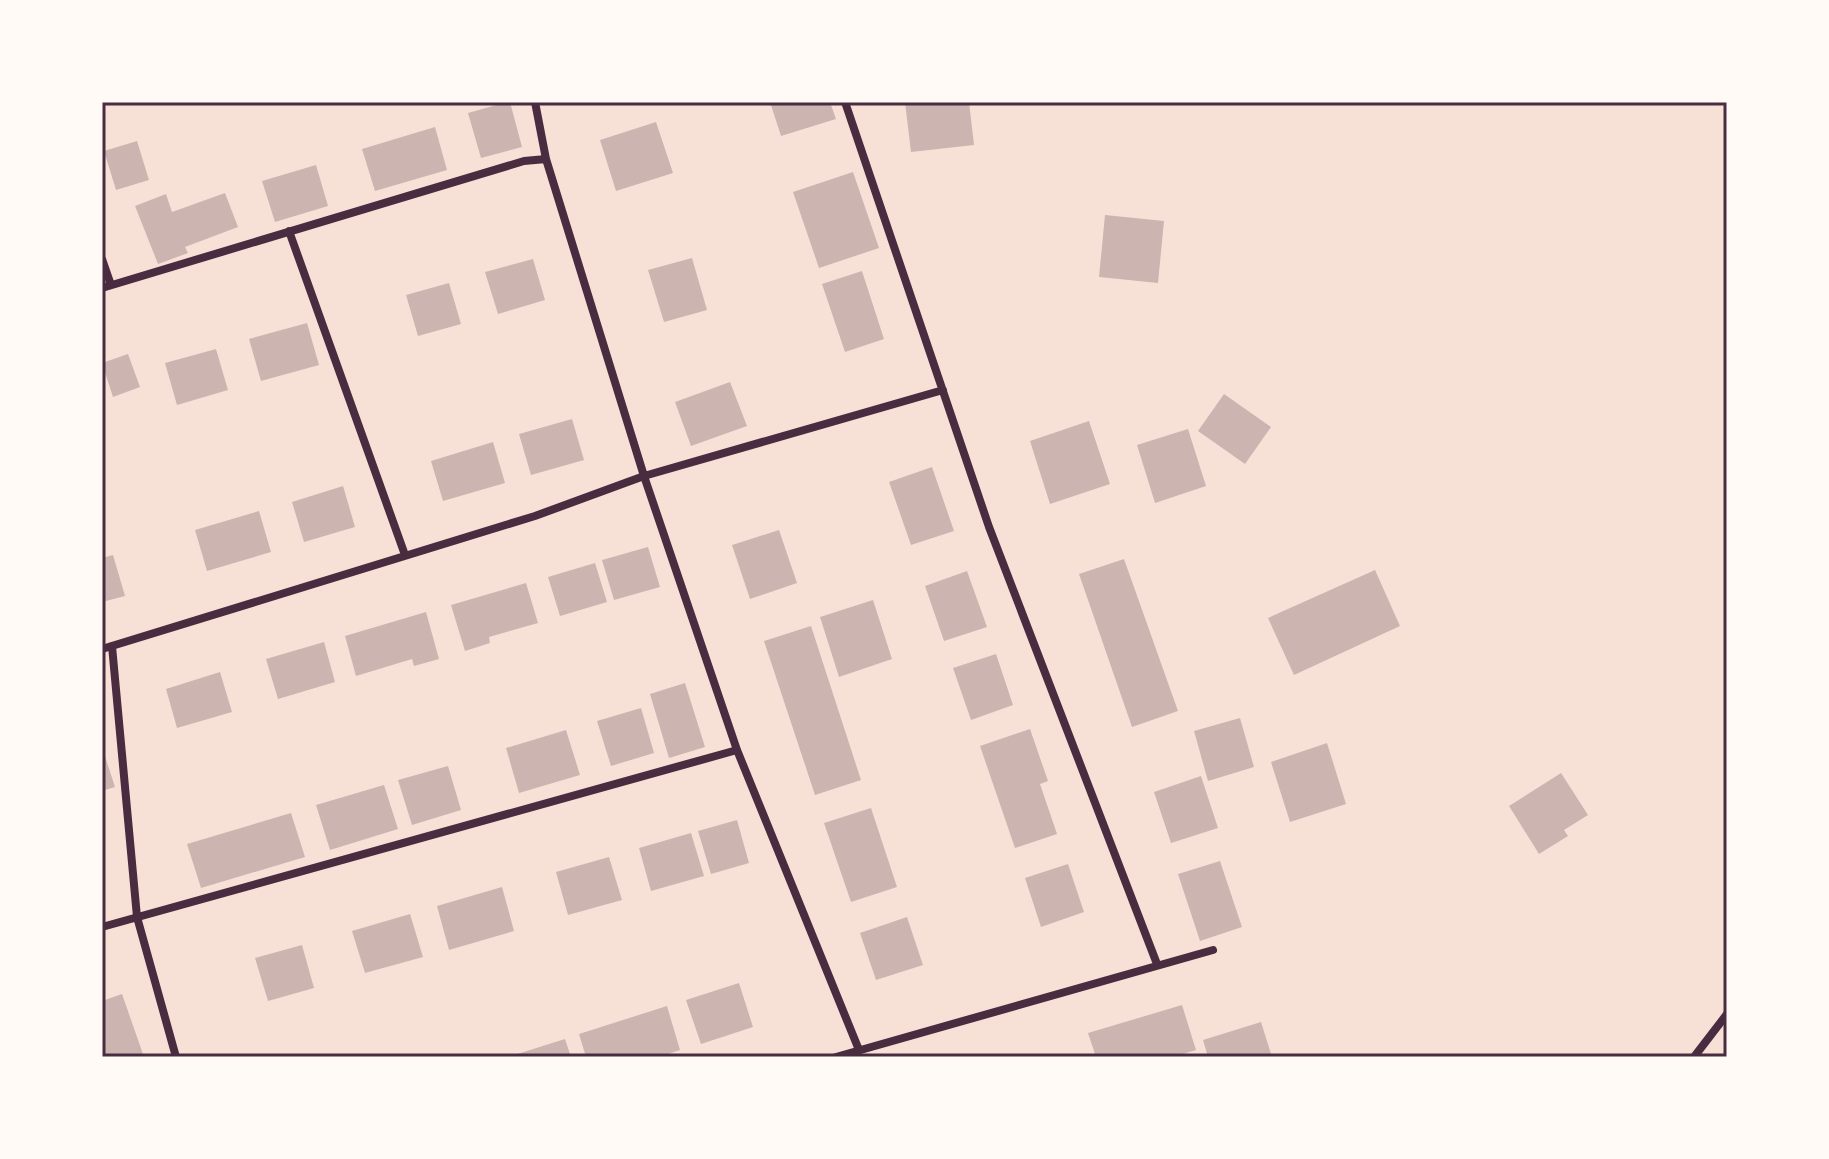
<svg xmlns="http://www.w3.org/2000/svg" width="1829" height="1159" viewBox="0 0 1829 1159" font-family="'Titillium Web',sans-serif">
  <style>
    .building { fill: #ccb4b1 }
    .lines { fill: none; stroke-linecap: round; stroke-linejoin: round }
    .minor { stroke: #4a2c40; stroke-width: 8 }
    .neatline { fill: none; stroke: #4a2c40; stroke-width: 3 }
  </style>
  <rect width="100%" height="100%" fill="#f7e1d7"/>
  <path class="building" d="M507 102H510L522 147 481 158 468 113Z
    M770 102H830L836 119 781 136Z
    M905 102H969L974 145 911 152Z
    M656 122 673 173 616 191 600 140Z
    M435 127 447 170 375 191 362 149Z
    M137 141 149 180 116 190 104 151Z
    M316 165 328 206 275 222 262 181Z
    M853 172 879 248 819 268 793 192Z
    M225 193 238 227 185 247 188 253 158 264 135 206 166 194 172 212Z
    M1105 215 1164 221 1158 283 1099 277Z
    M692 258 707 310 664 322 648 270Z
    M533 259 545 300 498 314 485 272Z
    M862 271 884 339 845 352 822 284Z
    M449 283 461 324 418 336 406 295Z
    M307 323 319 365 261 381 249 339Z
    M216 349 228 390 177 405 165 363Z
    M128 354 140 387 113 397 102 363Z
    M730 382 747 426 691 446 675 402Z
    M1224 394 1271 427 1245 464 1198 431Z
    M572 419 584 460 531 475 519 434Z
    M1089 421 1110 484 1050 504 1030 441Z
    M1188 429 1206 486 1155 503 1137 445Z
    M493 442 505 483 443 501 431 461Z
    M932 467 954 531 911 545 889 482Z
    M343 486 355 527 304 542 292 502Z
    M259 511 271 552 207 571 195 530Z
    M779 530 797 583 750 599 732 545Z
    M648 547 660 587 614 600 602 560Z
    M113 555 125 596 102 602V558Z
    M1124 559 1178 711 1132 727 1079 574Z
    M595 563 607 602 560 616 548 577Z
    M1375 570 1400 626 1294 675 1268 618Z
    M967 571 987 627 944 641 925 586Z
    M526 583 538 623 489 637 490 643 465 651 451 605Z
    M873 600 892 659 839 677 820 617Z
    M426 612 439 659 414 666 412 659 356 676 345 636Z
    M811 626 861 780 815 795 764 641Z
    M324 642 335 682 278 699 266 659Z
    M996 654 1013 705 971 720 953 668Z
    M220 672 232 712 177 728 166 689Z
    M685 683 705 747 669 758 650 694Z
    M641 708 654 753 611 766 597 721Z
    M1240 718 1254 767 1208 781 1194 731Z
    M1030 729 1048 781 1040 784 1057 834 1015 848 980 746Z
    M566 730 580 775 519 793 506 748Z
    M1327 743 1346 804 1290 822 1271 762Z
    M103 750 115 787 102 791V751Z
    M448 766 461 810 412 825 398 780Z
    M1561 773 1588 815 1564 830 1568 836 1539 854 1509 806Z
    M1201 776 1218 828 1171 843 1154 792Z
    M384 785 398 829 330 850 316 805Z
    M871 808 897 887 851 902 824 823Z
    M291 813 305 857 201 888 187 844Z
    M737 820 749 863 711 874 698 831Z
    M691 833 704 876 651 891 639 848Z
    M609 857 622 900 568 915 556 872Z
    M1220 861 1242 927 1200 941 1178 874Z
    M1068 864 1084 912 1041 927 1025 878Z
    M502 887 514 931 449 950 437 906Z
    M410 914 423 957 365 973 352 931Z
    M907 917 923 965 876 980 860 933Z
    M302 945 314 988 268 1001 255 958Z
    M739 983 753 1027 701 1044 686 1000Z
    M122 994 144 1057H102V1001Z
    M1182 1005 1196 1050 1173 1057H1096L1088 1033Z
    M667 1006 680 1050 659 1057H586L579 1034Z
    M1261 1022 1272 1057H1208L1203 1040Z
    M565 1039 571 1057H511V1056Z"/>
  <g class="lines">
    <path class="minor" d="M535 102 546 159 644 476 737 750 859 1050
      M845 102 989 527 1157 964
      M289 231 405 555
      M102 259 111 285
      M102 288 524 161 546 159
      M112 646 137 917 176 1057
      M102 649 535 516 644 476 943 390
      M102 927 737 750
      M836 1057 1213 950
      M1694 1057 1727 1014"/>
  </g>
  <rect width="1829" height="1159" fill="none" stroke="#fffaf5" stroke-width="208"/>
  <rect x="104" y="104" width="1621" height="951" class="neatline"/>
</svg>
